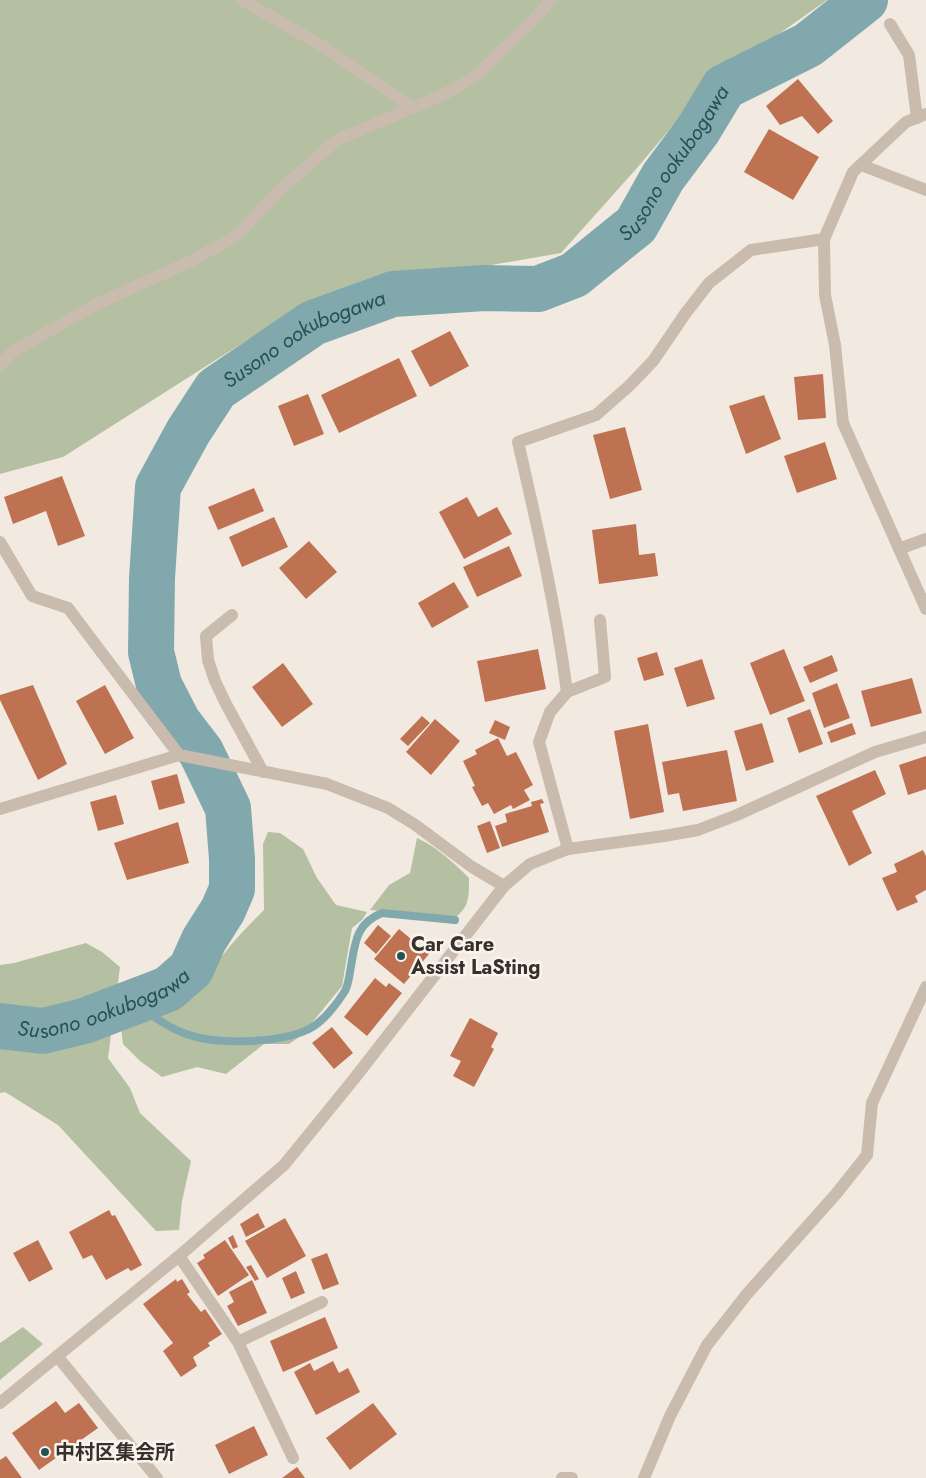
<svg xmlns="http://www.w3.org/2000/svg" width="926" height="1478" viewBox="0 0 926 1478" font-family="Jost,'Noto Sans JP',sans-serif">
  <style>
    .green { fill: #b4c0a1 }
    .lines { fill: none; stroke-linecap: round; stroke-linejoin: round }
    .stream { stroke: #81a9ad; stroke-width: 8 }
    .river { stroke: #81a9ad; stroke-width: 46 }
    .building { fill: #be7252 }
    .lane { stroke: #c9bbad; stroke-width: 12 }
    .street { stroke: #c9bbad; stroke-width: 12 }
    .poi-dot { fill: #235157; stroke: #f9f4ed; stroke-width: 2 }
    .labels { text-anchor: middle; stroke-width: 5; stroke-linejoin: round; paint-order: stroke }
    .poi-label { font-size: 20px; font-weight: bold; fill: #38302b; stroke: #f9f4ed; text-anchor: start }
    .water-label { font-size: 21px; font-style: italic; fill: #235157; stroke: #f9f4ed }
  </style>
  <rect width="100%" height="100%" fill="#f2eae0"/>
  <path class="green" d="M0 0H827L708 84 637 168 561 253 359 288 268 327 63 457 0 474Z
    M268 832 280 833 303 849 317 878 336 905 367 912 362 920 352 928 342 986 302 1035 289 1044H264L226 1074 197 1067 162 1077 140 1061 123 1044 120 1019C150 1014 181 1005 205 985 211 980 213 969 218 962 231 943 248 926 264 910L263 844Z
    M417 838C437 847 453 862 469 878 469 894 470 908 454 918L370 910 389 885 410 873Z
    M86 943 102 952 120 967 108 1058 130 1088 140 1113 191 1161 182 1201 179 1230 156 1231 58 1125 5 1092 0 1093V965L14 963Z
    M23 1327 43 1344 0 1380V1343Z"/>
  <g class="lines">
    <path class="stream" d="M134 1002C151 1015 168 1028 189 1035 219 1045 281 1043 309 1029 323 1022 337 1004 345 991 348 985 349 978 350 972 355 946 354 924 382 913L455 920"/>
    <path class="river" id="s1" d="M0 1026 43 1031 84 1021 168 989 191 969 204 940 223 910 232 889V859L228 808 201 752 178 722 159 685 151 652 152 578 158 487 188 432 216 389 313 323 393 294 484 288 538 289 574 275 636 225 663 177 698 130 724 87 808 45 865 0"/>
  </g>
  <path class="building" d="M798 79 833 121 818 134 802 116 780 125 766 106Z
    M769 129 819 157 793 200 744 172Z
    M450 331 469 366 430 387 411 351Z
    M399 358 417 396 339 433 321 395Z
    M823 374 826 418 798 420 794 377Z
    M308 394 324 434 294 446 278 406Z
    M764 395 781 439 746 454 729 406Z
    M625 427 642 490 610 499 593 435Z
    M825 442 837 479 797 493 784 456Z
    M62 476 85 536 58 546 46 511 13 524 4 497Z
    M254 488 264 511 218 530 208 507Z
    M467 497 478 517 497 507 512 534 464 559 439 512Z
    M274 517 288 547 242 567 229 537Z
    M636 524 639 555 655 553 658 576 599 584 592 530Z
    M309 541 337 572 306 599 279 568Z
    M509 546 522 576 477 597 463 567Z
    M454 582 469 607 432 628 418 603Z
    M538 649 546 689 485 702 477 661Z
    M784 649 805 701 770 715 750 663Z
    M657 652 664 675 644 681 637 658Z
    M832 655 838 671 810 683 803 667Z
    M702 659 715 699 687 707 674 668Z
    M283 663 313 704 282 727 252 687Z
    M912 678 922 713 871 727 861 691Z
    M837 683 850 718 824 728 812 693Z
    M33 685 67 764 38 780 0 700V695Z
    M105 685 134 738 105 754 76 701Z
    M810 709 823 744 799 753 787 718Z
    M422 716 430 723 408 746 400 739Z
    M435 719 460 741 431 775 406 752Z
    M495 720 510 727 505 740 489 733Z
    M762 723 774 762 746 771 734 731Z
    M852 723 856 734 831 743 827 732Z
    M648 724 664 812 630 819 614 731Z
    M498 738 507 756 516 752 533 785 524 790 530 800 513 809 511 805 494 814 488 803 482 806 472 787 475 786 463 761 477 754 475 750Z
    M727 750 737 801 683 811 679 793 668 795 662 762Z
    M926 756V789L908 795 899 765Z
    M875 770 886 794 852 811 872 853 849 866 816 796Z
    M177 774 185 803 159 810 151 781Z
    M116 795 124 824 98 831 90 802Z
    M542 799 544 803 540 804 549 832 502 847 495 826 507 822 505 814 532 806 531 802Z
    M490 821 500 848 487 853 477 826Z
    M178 822 189 863 127 880 114 843Z
    M923 850 926 856V890L915 896 918 902 897 911 882 878 897 872 894 864Z
    M378 925 391 936 376 954 364 943Z
    M399 929 429 954 404 984 374 959Z
    M375 978 386 987 389 983 402 993 367 1036 344 1017Z
    M470 1018 498 1033 491 1047 494 1049 474 1087 453 1076 461 1061 450 1056Z
    M332 1027 353 1053 334 1069 312 1043Z
    M109 1210 112 1216 115 1215 142 1265 131 1271 128 1268 106 1280 92 1255 83 1259 69 1232Z
    M258 1213 265 1227 246 1237 240 1224Z
    M285 1218 306 1256 267 1278 245 1241Z
    M233 1235 238 1247 233 1249 228 1238Z
    M38 1240 53 1269 29 1282 13 1253Z
    M225 1240 249 1275 218 1296 197 1263 205 1258 203 1255Z
    M327 1253 339 1284 323 1290 311 1259Z
    M251 1265 259 1279 255 1281 246 1267Z
    M296 1271 305 1293 291 1299 282 1278Z
    M176 1279 177 1282 182 1279 190 1292 187 1294 201 1312 205 1309 222 1334 208 1343 210 1346 193 1357 197 1366 181 1377 163 1351 173 1343 143 1304Z
    M252 1280 267 1313 238 1326 227 1306 234 1302 229 1292Z
    M325 1317 338 1348 283 1372 270 1341Z
    M333 1361 339 1373 348 1368 360 1392 316 1415 294 1372 310 1363 314 1371Z
    M56 1401 65 1413 79 1403 98 1428 39 1470 12 1433Z
    M373 1403 397 1434 350 1470 326 1438Z
    M254 1426 268 1455 229 1474 215 1445Z
    M6 1456 22 1478H0V1460Z
    M297 1467 305 1478H282Z"/>
  <g class="lines">
    <path class="lane" d="M242 0 321 45 413 108
      M890 24 909 55 917 118
      M861 165 926 190
      M0 365 12 352 97 304 191 261 235 237 281 189 337 140 443 95 476 76 535 18 551 0
      M0 542 32 596 68 608 179 755
      M899 549 926 539
      M232 615 206 636 208 660 215 681 226 704 263 772
      M567 692 605 677 600 620
      M568 849 539 742 550 712 567 692C556 607 537 525 518 442L596 415 629 386 653 361 685 314 709 283 751 250 824 239"/>
    <path class="street" d="M926 114 906 122 853 172 824 239 825 295 835 345 843 423 926 609
      M0 809 179 755 327 784 388 808 414 824 472 867 504 886
      M179 1256 238 1342 293 1458
      M238 1342 322 1302
      M57 1356 157 1478
      M0 1403 179 1256 284 1165 354 1079 504 886 530 864 568 849 664 836 698 830 737 815 875 752 926 737
      M562 1478H572
      M644 1478 670 1416 707 1345 747 1294 836 1194 867 1155 872 1103 926 987"/>
  </g>
  <g class="poi-dot">
    <circle cx="401" cy="956" r="5"/>
    <circle cx="45" cy="1452" r="5"/>
  </g>
  <g class="labels">
    <g class="poi-label">
      <text x="411" y="951">Car Care<tspan x="411" dy="23">Assist LaSting</tspan></text>
      <text x="55" y="1459">中村区集会所</text>
    </g>
    <g class="water-label">
      <text dy="7" stroke="none"><textPath href="#s1" startOffset="1370">Susono ookubogawa</textPath></text>
      <text dy="7" stroke="none"><textPath href="#s1" startOffset="934">Susono ookubogawa</textPath></text>
      <text dy="7" stroke="none"><textPath href="#s1" startOffset="109">Susono ookubogawa</textPath></text>
    </g>
  </g>
</svg>
